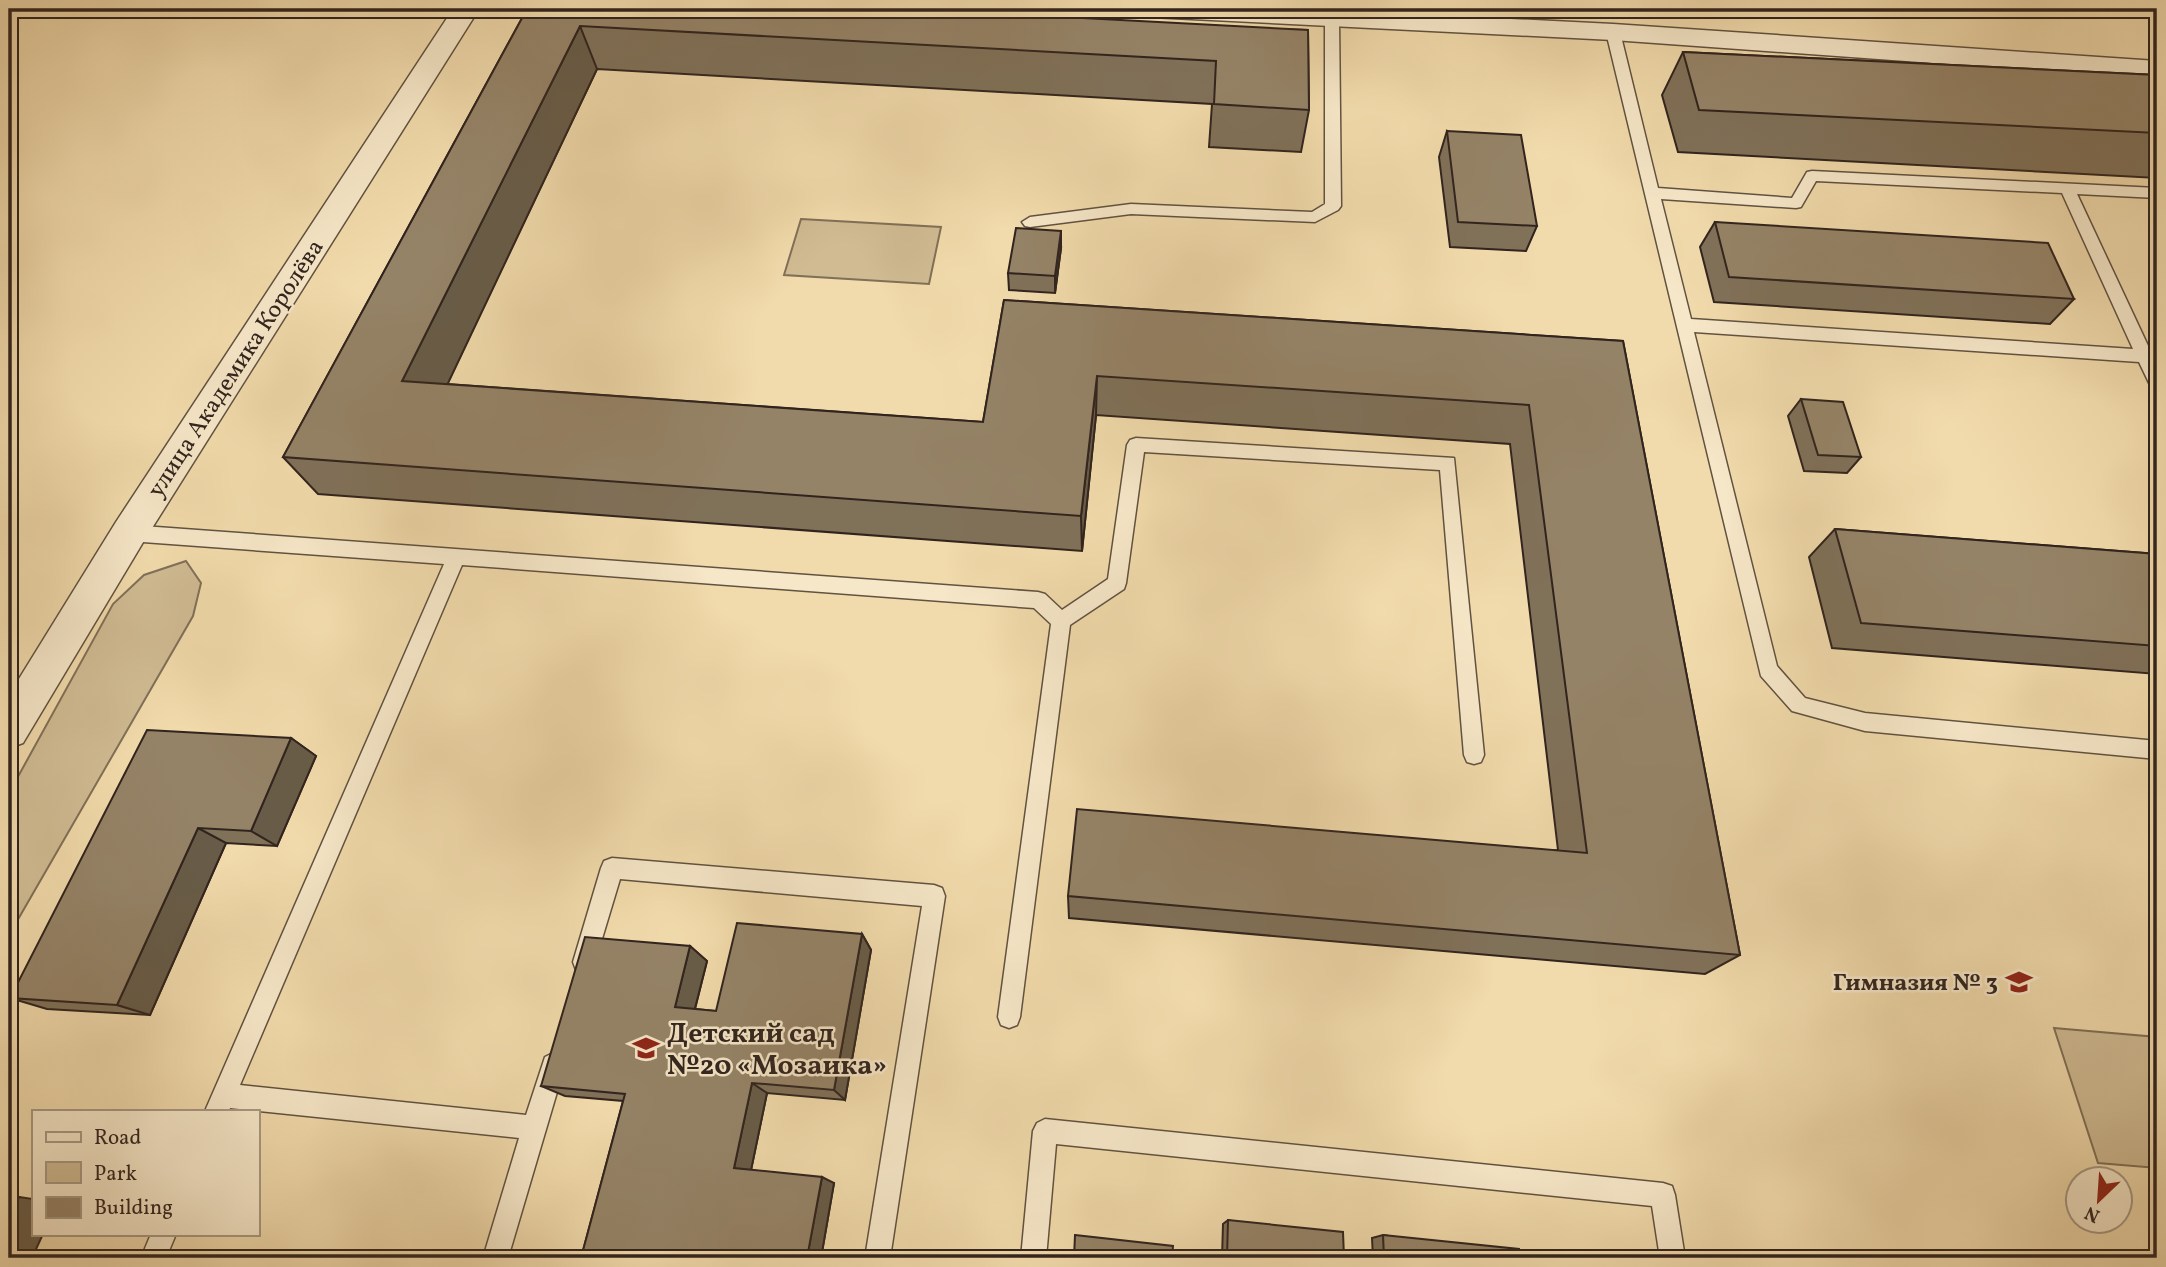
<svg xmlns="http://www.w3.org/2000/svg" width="2166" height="1267" viewBox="0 0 2166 1267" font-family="Vollkorn,serif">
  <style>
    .green { fill: #d0bb93; stroke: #807058; stroke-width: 2 }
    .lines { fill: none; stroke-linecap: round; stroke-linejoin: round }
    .lane-casing { stroke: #615241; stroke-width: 3 }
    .street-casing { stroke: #615241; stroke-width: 3 }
    .lane { fill: #f6e7c8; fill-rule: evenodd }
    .street { fill: #f6e7c8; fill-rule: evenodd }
    .wall { fill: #807159; stroke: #31241e; stroke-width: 2 }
    .shaded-wall { fill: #685c48; stroke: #31241e; stroke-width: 2 }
    .building { fill: #958367; stroke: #31241e; stroke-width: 2 }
    .labels { text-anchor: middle; stroke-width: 5; stroke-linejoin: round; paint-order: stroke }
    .street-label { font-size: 24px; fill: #31241e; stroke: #f6e7c8 }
    .poi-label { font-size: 24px; font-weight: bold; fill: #31241e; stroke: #f6e7c8; text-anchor: end }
    .near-poi-label { font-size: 28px; font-weight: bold; fill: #31241e; stroke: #f6e7c8; text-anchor: start }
  </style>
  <rect width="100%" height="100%" fill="#f1daab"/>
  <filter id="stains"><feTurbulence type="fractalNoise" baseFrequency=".00286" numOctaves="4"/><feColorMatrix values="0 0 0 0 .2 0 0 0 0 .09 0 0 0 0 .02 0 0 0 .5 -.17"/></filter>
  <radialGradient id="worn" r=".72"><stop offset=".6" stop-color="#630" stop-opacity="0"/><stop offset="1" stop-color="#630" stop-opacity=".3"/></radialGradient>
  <path class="green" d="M801 219 941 227 929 284 784 275Z
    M186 561 201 583 193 616 9 935V793L113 604 144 575Z
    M2054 1028 2157 1037V1168L2098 1163Z"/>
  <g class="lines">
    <g class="lane-casing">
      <path id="lane" d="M1332 14 1339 18 1341 206 1338 210 1315 222 1131 214 1030 227 1025 226 1022 222 1030 217 1131 204 1312 212 1325 204V18Z
        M1613 28 1620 32 1658 188 1792 198 1807 172 1812 171 2157 188V198L2077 194 2157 365V388L2151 387 2139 362 1694 332 1777 666 1805 698 1865 713 2157 741V759L1865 731 1792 711 1761 676 1606 32ZM1816 181 2062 193 2133 349 1691 319 1661 199 1796 208 1801 207Z
        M1136 438 1454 458 1484 755 1481 762 1474 764 1467 762 1464 755 1440 470 1144 452 1126 583 1124 589 1070 625 1020 1017 1017 1025 1009 1028 1001 1025 998 1017 1051 624 1034 608 462 565 240 1085 526 1115 545 1057 553 1053 561 1057 565 1065 508 1258H483L519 1138 230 1108 229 1111H205L444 564 129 541 123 538 120 533 123 528 129 525 1038 592 1045 594 1062 610 1108 579 1127 445 1130 440Z
        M612 858 934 885 942 888 945 896 890 1258H865L922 906 620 879 595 962 592 970 584 973 576 970 573 962 601 868 604 861Z
        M1045 1119 1663 1183 1672 1186 1675 1195 1685 1258H1660L1652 1206 1056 1144 1046 1258H1021L1033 1131 1037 1123Z
        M151 1234H176L166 1258H141Z"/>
    </g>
    <g class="street-casing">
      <path id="street" d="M453 9H479L142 544 23 743 9 748V695L116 522Z
        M1138 9H1308L1613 24 2157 61V79L1613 40 1151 17 1142 15Z"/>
    </g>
    <use href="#lane" class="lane"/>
    <use href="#street" class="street"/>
  </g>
  <path class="wall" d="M527 9 1308 30 1309 110 1301 152 1209 147 1212 104 597 69 447 384 983 422 1004 300 1623 341 1740 955 1705 974 1069 918 1068 896 1558 850 1510 444 1096 415 1082 551 318 494 283 457Z
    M1683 52 2157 75V178L1678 152 1662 95Z
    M1447 131 1537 226 1526 251 1450 247 1439 157Z
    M1715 222 2074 299 2050 324 1714 302 1700 247Z
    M1061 248 1055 293 1009 290 1008 273Z
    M1801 399 1861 457 1847 473 1804 471 1788 416Z
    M1835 529 2157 554V674L1832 648 1809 557Z
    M291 738 316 756 277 846 226 843 150 1015 47 1009 10 998Z
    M862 934 871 950 845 1100 767 1093 751 1170 834 1183 821 1258H581L623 1101 565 1096 541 1086 690 946 707 961 695 1009 716 1011Z
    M1228 1220 1344 1258H1222L1223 1224Z
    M1383 1235 1520 1258H1373L1372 1238Z"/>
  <path class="shaded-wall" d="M580 26 597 69 431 419 402 381Z
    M1061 231V248L1055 293V276Z
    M1097 376 1096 415 1082 551 1081 516Z
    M291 738 316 756 277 846 251 831Z
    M198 828 226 843 150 1015 117 1005Z
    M862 934 871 950 845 1100 834 1090Z
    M690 946 707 961 692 1020 675 1007Z
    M752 1083 767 1093 750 1175 734 1168Z
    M822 1177 834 1183 821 1258H807Z
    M19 1197 33 1199V1234H43L32 1258H9V1219Z"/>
  <path class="building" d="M527 9H913L1308 30 1309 110 1214 104 1216 61 580 26 402 381 983 422 1004 300 1623 341 1740 955 1068 896 1077 809 1587 853 1529 405 1097 376 1081 516 283 457Z
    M1683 52 2157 75V133L1699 110Z
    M1447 131 1521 135 1537 226 1458 222Z
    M1715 222 2048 243 2074 299 1729 277Z
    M1016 228 1061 231 1055 276 1008 273Z
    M1801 399 1843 402 1861 457 1818 455Z
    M1835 529 2157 554V646L1861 623Z
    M147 730 291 738 251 831 198 828 117 1005 10 998Z
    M737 923 862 934 834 1090 752 1083 734 1168 822 1177 807 1258H581L625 1094 541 1086 585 937 690 946 675 1007 716 1011Z
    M9 1197H19L9 1219Z
    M1228 1220 1343 1232 1344 1258H1227Z
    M1075 1235 1173 1246 1172 1258H1074Z
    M1383 1235 1519 1249 1520 1258H1384Z"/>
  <defs>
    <g id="school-bare" transform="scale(2.1)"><path d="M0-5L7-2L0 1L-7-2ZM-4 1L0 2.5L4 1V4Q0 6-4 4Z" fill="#8f2418" stroke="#f6e7c8" stroke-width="2.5" paint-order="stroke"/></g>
  </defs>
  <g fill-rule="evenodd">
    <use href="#school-bare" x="2019" y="982"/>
    <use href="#school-bare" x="646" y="1048"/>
  </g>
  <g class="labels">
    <g class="street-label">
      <text transform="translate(235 368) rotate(-57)" y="8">улица Академика Королёва</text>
    </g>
    <g class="poi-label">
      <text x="1998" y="990">Гимназия № 3</text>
    </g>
    <g class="near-poi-label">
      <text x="667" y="1042">Детский сад<tspan x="667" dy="32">№20 «Мозаика»</tspan></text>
    </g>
  </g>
  <rect width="2166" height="1267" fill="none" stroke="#f1daab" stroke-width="35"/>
  <rect x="10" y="10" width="2145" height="1246" fill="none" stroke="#31241e" stroke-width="3.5"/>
  <rect x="18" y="18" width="2131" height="1232" fill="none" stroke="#31241e" stroke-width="2"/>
  <rect x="32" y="1110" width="228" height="126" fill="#f6e7c8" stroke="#a79984" stroke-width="2"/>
  <rect x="46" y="1132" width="35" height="10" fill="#f6e7c8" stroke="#a79984" stroke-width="2"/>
  <text x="94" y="1144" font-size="21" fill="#31241e">Road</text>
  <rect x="46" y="1162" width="35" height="21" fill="#d0bb93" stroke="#a79984" stroke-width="2"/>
  <text x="94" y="1180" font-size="21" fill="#31241e">Park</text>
  <rect x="46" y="1197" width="35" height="21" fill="#958367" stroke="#a79984" stroke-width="2"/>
  <text x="94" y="1214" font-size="21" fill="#31241e">Building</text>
  <g transform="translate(2099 1200) rotate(205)"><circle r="33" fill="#f6e7c8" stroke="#a79984" stroke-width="2"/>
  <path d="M0-5L12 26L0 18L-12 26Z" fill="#8f2418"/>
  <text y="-10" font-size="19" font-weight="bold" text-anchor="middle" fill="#31241e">N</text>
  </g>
  <rect width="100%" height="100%" filter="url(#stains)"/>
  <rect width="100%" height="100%" fill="url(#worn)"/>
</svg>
